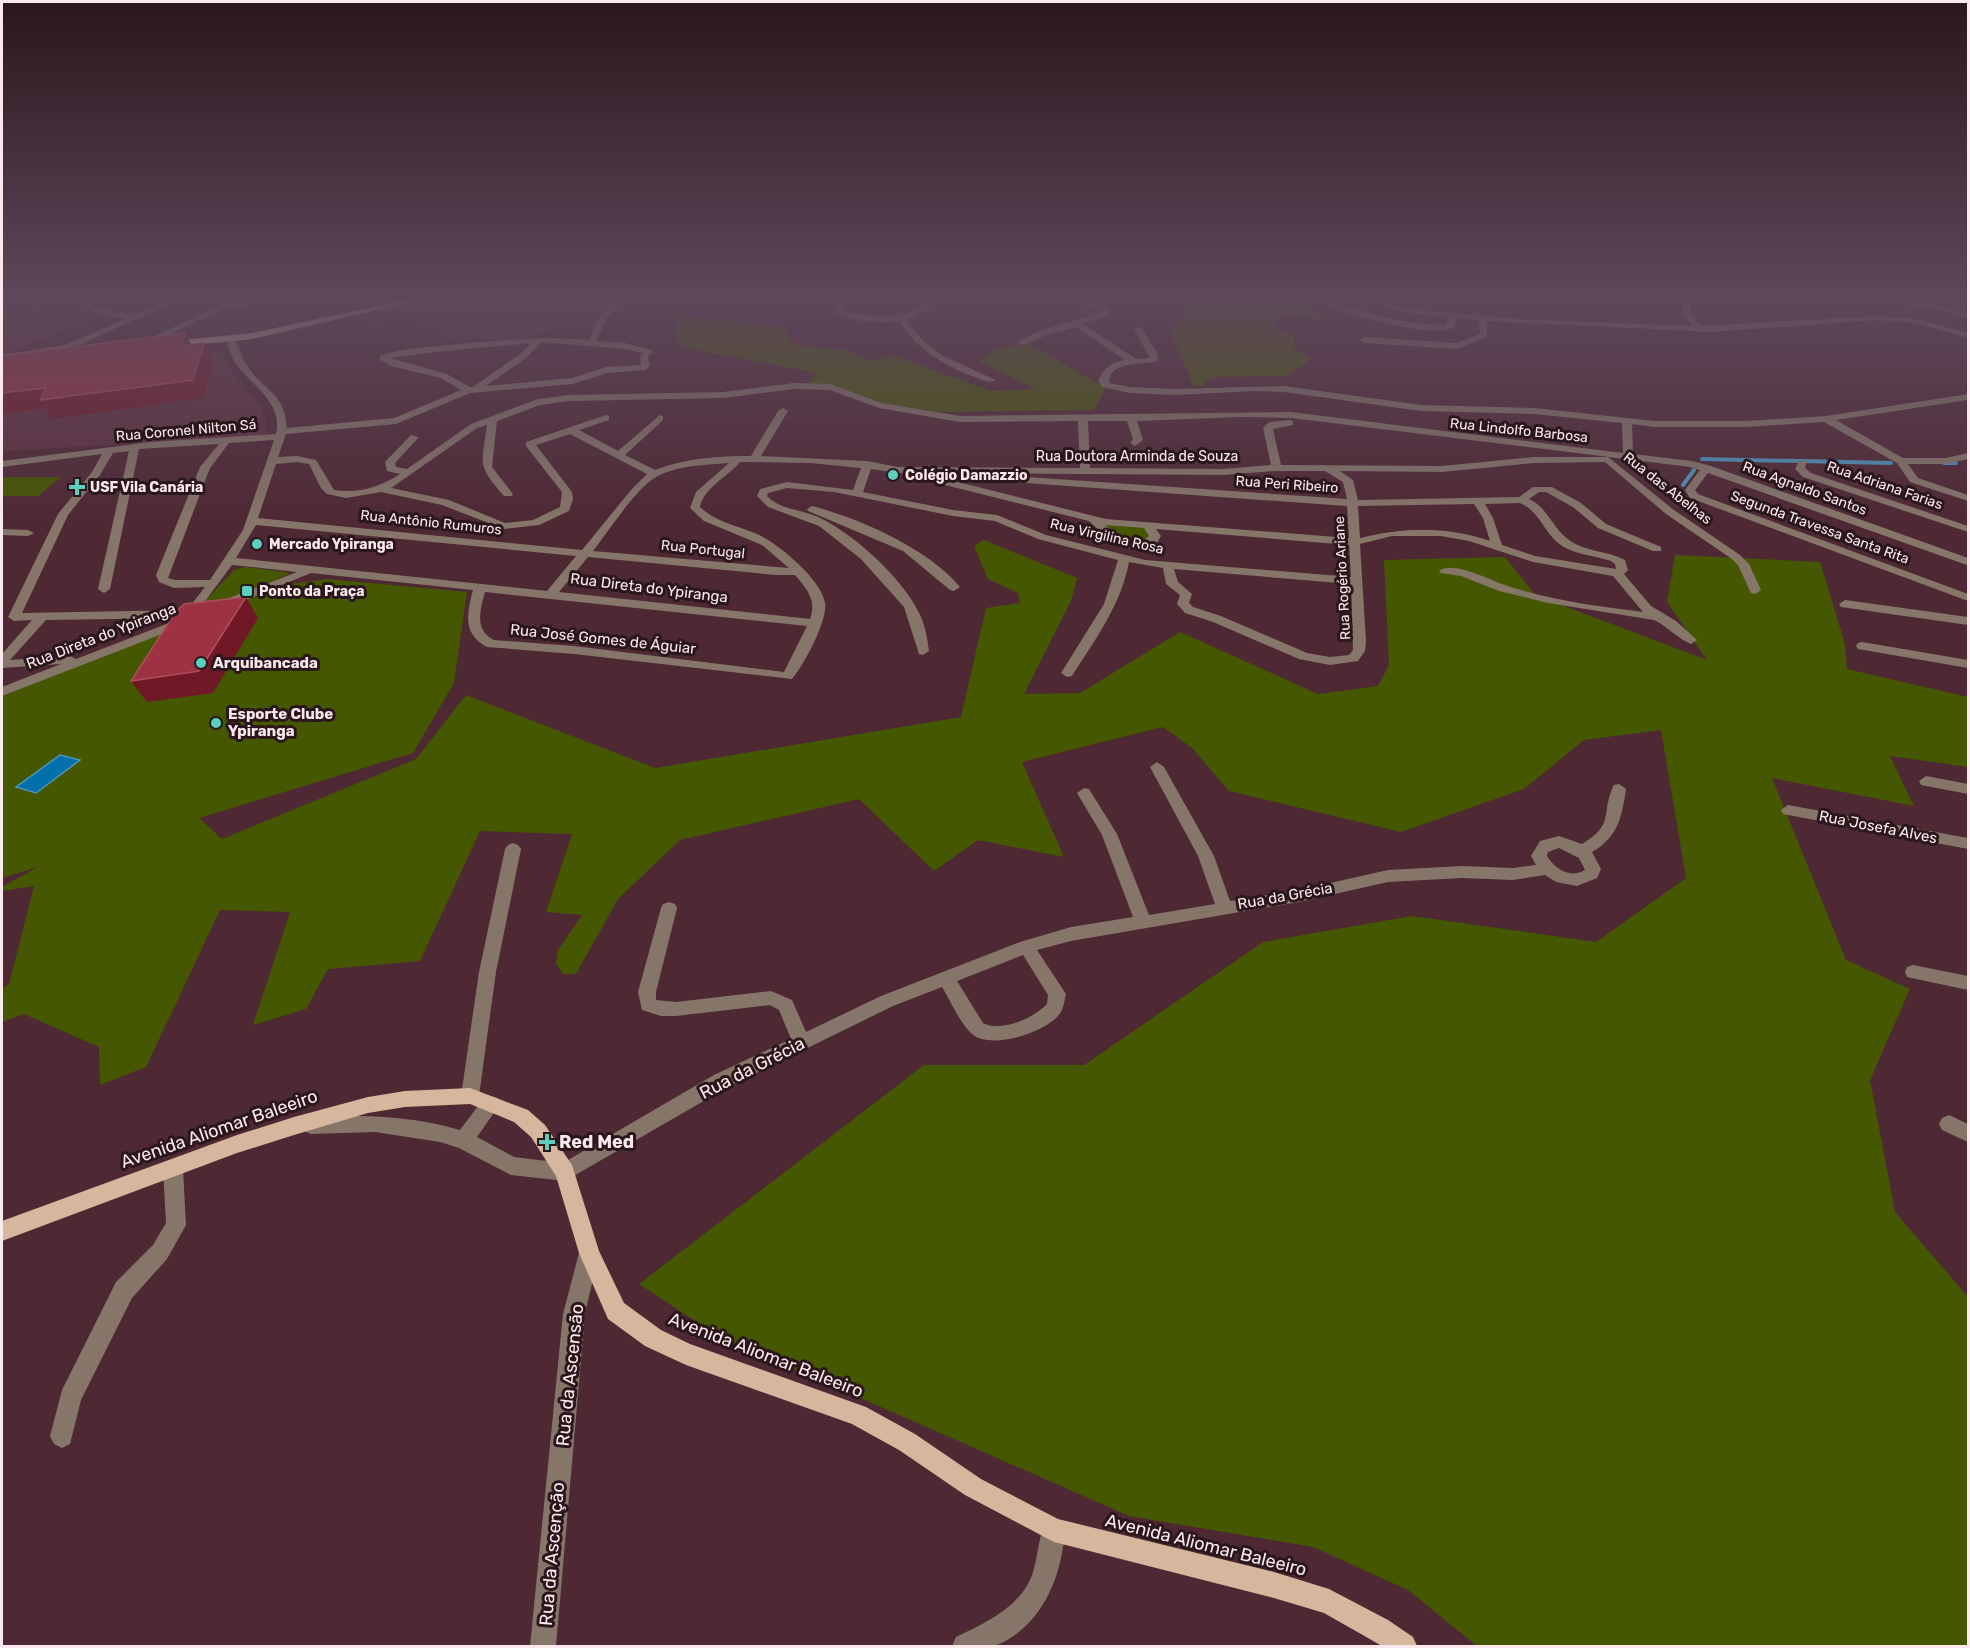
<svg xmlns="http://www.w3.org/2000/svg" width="1970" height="1648" viewBox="0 0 1970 1648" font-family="Rubik,sans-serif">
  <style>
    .built { fill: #5d303e }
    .green { fill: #465701 }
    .water { fill: #0271aa; stroke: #4d95be; stroke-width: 1.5 }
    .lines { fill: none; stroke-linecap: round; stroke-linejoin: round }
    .stream { stroke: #4d95be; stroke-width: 4 }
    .minor { fill: #86766a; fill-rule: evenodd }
    .major { fill: #d6b69d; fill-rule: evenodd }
    .shaded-wall { fill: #711827 }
    .building { fill: #9d3242; stroke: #ac4f5d; stroke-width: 1.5 }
    .poi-dot { fill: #5bcebc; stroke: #29171c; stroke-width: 2 }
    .labels { text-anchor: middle; stroke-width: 6; stroke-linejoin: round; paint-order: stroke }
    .far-street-label { font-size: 14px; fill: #fde8ed; stroke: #29171c }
    .far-poi-label { font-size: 14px; font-weight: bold; fill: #fde8ed; stroke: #29171c; text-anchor: start }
    .street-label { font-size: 15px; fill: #fde8ed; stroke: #29171c }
    .poi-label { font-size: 15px; font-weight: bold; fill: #fde8ed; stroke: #29171c; text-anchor: start }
    .near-street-label { font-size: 18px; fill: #fde8ed; stroke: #29171c }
    .near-poi-label { font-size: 18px; font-weight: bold; fill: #fde8ed; stroke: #29171c; text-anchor: start }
  </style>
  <rect width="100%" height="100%" fill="#4e2833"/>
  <path class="built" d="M430 297H622L595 322 573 325 507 342 477 338 455 340 437 333 434 325 414 319 397 318 371 322 358 311Z
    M34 306 100 316 8 353 6 370 201 346 212 351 219 350 236 377 262 408 269 436 2 451V310L15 311Z"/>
  <path class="green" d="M1190 297H1286L1325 314 1316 319 1290 315 1275 320 1274 329 1294 337 1293 347 1312 359 1288 376 1217 377 1206 381 1205 385 1194 387 1171 331Z
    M677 314 699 318 784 327 790 341 799 345 849 351 872 361 894 356 992 391 1035 389 978 361 998 348 1030 344 1106 388 1094 410 924 412 866 401 838 389 808 385 816 373 687 348 678 342 675 327Z
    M2 477H61L38 496H2Z
    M1098 523 1145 527 1151 536 1147 543H1127Z
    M984 540 1077 578 1071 601 1024 694 1080 693 1180 632 1318 694 1378 686 1389 665 1384 560 1505 557 1535 595 1707 660 1667 602 1675 555 1820 562 1845 644 1847 669 1968 697V767L1890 756 1914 806 1772 778 1846 960 1910 989 1870 1080 1895 1212 1968 1297V1646H1477L1408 1590 1313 1547 1129 1516 715 1334 639 1284 924 1065H1084L1263 942 1412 916 1596 942 1686 878 1661 730 1584 740 1524 789 1401 832 1229 791 1192 748 1163 727 1022 762 1064 857 978 840 934 871 859 799 680 840 618 899 576 974H563L556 964 558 950 582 915 546 912 572 834 480 831 420 961 328 969 306 1009 253 1025 290 912 220 910 146 1067 100 1085 99 1047 24 1014 2 1022V988L9 984 34 886 2 891V887L38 867 2 878V694L277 586 327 579 467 592 454 683 413 753 199 818 222 839 416 759 466 695 655 768 961 717 986 608 1020 603 1018 593 988 579 974 546Z
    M244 567 286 572 289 574 216 605 204 602 234 570Z"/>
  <path class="water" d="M60 755 80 760 36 793 16 787Z"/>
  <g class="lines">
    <path class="stream" d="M1702 459 1891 463
      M1944 463H1956
      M1683 485 1694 470"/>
    <path class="minor" d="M73 297H82L101 309 133 315 176 297H186L70 349 2 361V355L65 345 125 319 95 313Z
      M237 297H247L235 304 274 297H289L231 309 227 307 143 347 136 345Z
      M618 297H626L605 321 597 341 625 343 652 350 653 352 648 357 650 365 646 370 607 373 573 384 470 393 396 424 286 434 278 457 297 456 316 460 334 490C358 494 380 487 400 474L387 471 385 462 411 435 419 437 395 463 396 467 407 469 471 424 538 399 569 395 723 392 794 383 831 384 881 403 960 416 1291 412 1623 453 1622 423 1534 414 1421 411 1284 392 1255 391 1176 395 1130 393 1102 387 1098 381C1104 368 1111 362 1125 360L1076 327 1046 335 1024 345 1017 343C1034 329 1078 321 1101 312L1063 297H1074L1110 309 1108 315 1083 324 1136 359 1150 358 1134 329 1141 327 1157 352 1158 361C1141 366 1109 360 1109 383L1130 387 1176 389 1284 386 1421 405 1534 408 1655 421H1745L1826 416 1968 394V400L1836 420 1903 458H1946L1968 453V459L1946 464H1908L1918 478 1968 495V501L1910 482 1897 463 1824 422 1745 427H1655L1632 424 1633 454 1692 461 1711 466 1968 558V565L1964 564 1708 473 1695 490 1698 494 1968 594V601L1690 498 1685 490 1700 470 1690 467 1291 418 1243 417 1137 421 1143 440 1135 446 1130 443 1133 439 1127 421H1088L1090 468 1223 469 1271 465 1263 428 1269 422 1290 420 1293 421V425L1273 429 1281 465 1442 466 1533 457H1608L1674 510 1740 555 1749 564 1761 590 1755 594 1751 593 1738 565 1732 559 1666 514 1605 462 1533 463 1442 472 1340 471 1353 480 1358 500 1519 497 1533 487H1552L1581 503 1606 524 1661 547V551H1653L1598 528 1573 507 1546 492H1539L1529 499C1549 508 1553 531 1572 542 1588 552 1608 551 1625 560L1628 570 1624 574 1651 606 1676 621 1697 640 1691 644C1678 639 1667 626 1654 620L1548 603 1499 591 1461 576 1441 573 1439 571C1452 560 1490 580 1505 585 1548 600 1597 606 1643 612L1613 576 1533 562 1469 541 1441 536H1392L1360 544 1366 641 1365 651 1358 661 1330 665 1299 659 1213 622 1185 613 1177 604 1180 595 1166 584 1163 568 1129 562C1121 605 1095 640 1072 676L1067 677 1061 673 1104 604 1118 560 1038 539 995 521 953 516 834 492 787 488 768 493 767 496C780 510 801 509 818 517 853 533 901 577 918 611 925 623 927 637 929 651L923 655 919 654 904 607 861 559 819 526 768 507 757 496 760 489 787 482 853 490 861 468 810 463 740 462C728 477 704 487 700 507 718 524 742 526 763 537 782 547 822 581 825 603 828 621 803 666 792 679L574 654 487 647C462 634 467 613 473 590L311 573 224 609H216V603L297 572 232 565 188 624 2 696V687L61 664 2 668V654L32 620 14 621 8 617 58 514 92 472 102 454 2 467V461L151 442 276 434C286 391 225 377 228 337H234C239 346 241 356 246 364 262 391 284 390 287 428L394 418 461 390 441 378 391 366 380 360V356C404 347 432 347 458 344 503 340 543 336 589 340L597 320ZM542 342 625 349 643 353 640 357 641 365 606 367 572 378 486 386 526 358ZM531 343 520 354 473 387H470L447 374 390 358 445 351ZM794 389 830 390 879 408 960 422 1078 421 1080 468 898 467 867 461 761 456 788 411 783 408 778 411 751 456C719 456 685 458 655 470L625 455 663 420V416L660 415 618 451 579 430 609 420V416L606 415 526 442V446L562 492 560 507 533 520 505 523 449 500 391 488 477 428 487 425C482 465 476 464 504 496H512L513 494 492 467 497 421 540 405 569 401 723 398ZM570 434 647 474 631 490 582 550 258 518 276 464 297 462 309 464 321 488 327 494 346 498 381 492 442 505 504 529 539 525 569 511 573 499 572 492 536 445ZM274 440 243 530 210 580H175L168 578 210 468 229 443ZM219 444 200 467 156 575 159 582 174 588 205 587 187 610 22 613 68 515 100 475 113 453 129 451 98 589 104 593 110 589 139 449ZM729 463 696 492 690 508 704 521 762 545 789 568 593 551C608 532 637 487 656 477 678 465 705 465 729 463ZM871 469 898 473H920L916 476 917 478 1089 521 1108 539 1124 547 1136 550 1157 543 1161 536 1156 529 1349 545 1351 577 1145 560 1046 535 997 515 953 510 863 492ZM1277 471H1325L1343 482 1347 499 1012 476 1007 479 1012 482 1347 506 1349 538 1106 519 922 473 1223 475ZM1520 503C1539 511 1543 530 1558 543 1573 555 1593 555 1611 561L1615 564 1616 569 1535 556 1502 545 1493 518 1485 504ZM1474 504 1483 518 1490 541C1446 526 1405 527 1360 538L1358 506ZM256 525 576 556 547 591 236 558ZM1105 525 1144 528 1149 536 1142 542 1124 539ZM588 557 776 575H795C807 589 817 600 810 619L559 592ZM1174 569 1351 584 1353 650 1349 655 1330 657 1307 653 1221 616 1193 607 1189 603 1192 594 1178 582ZM485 592 807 626 784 672 574 646 494 640C474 630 480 610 485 592ZM182 618 76 659 70 656 10 660 46 620Z
      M836 297H844L841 309 845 311C874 317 909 324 928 297H936L928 309 906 320 922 340 943 356 996 380 988 382C951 369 920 354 899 321 881 323 847 323 833 310Z
      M1311 297H1321C1362 312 1402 324 1446 325L1448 317 1408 313 1355 297H1366L1409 309 1517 319 1692 326 1682 311V297H1690V311L1701 326 1876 316 1916 319 1968 333V338L1915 323 1876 320 1711 332 1487 321V337L1457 349 1364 343 1360 340 1364 337 1456 343 1480 334 1479 320 1456 318 1455 326C1438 342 1330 311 1311 297Z
      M1882 297 1937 305 1968 314V318L1936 309 1879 301 1878 299Z
      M1799 461H1807L1805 468 1811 473 1968 526V532L1803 477 1795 469Z
      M812 506C859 518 929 549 960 587L954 591 950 590 903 551 808 511 807 509Z
      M2 529 28 530 34 533 28 536 2 535Z
      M1845 600 1968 617V625L1841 607 1839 604Z
      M1862 642 1968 660V668L1858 649 1856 646 1858 643Z
      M1157 762 1164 767 1214 856 1230 901 1299 890 1388 870 1462 866 1513 868 1536 865 1531 856 1540 841 1559 836 1582 844C1616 824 1600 813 1614 785L1619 784 1626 789C1622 817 1618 837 1592 852L1601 869 1597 878 1577 886 1556 882 1545 875 1513 880 1462 878 1388 882 1299 902 1071 941 1037 950 1066 994C1064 1002 1064 1009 1058 1016 1043 1033 991 1050 972 1034 961 1025 950 1000 942 987L893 1006 728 1087 565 1181 511 1175 459 1148 440 1142 375 1132 311 1134 304 1131 301 1125 304 1119 311 1116C364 1115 409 1115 460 1130L484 1098 491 1096 498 1098 500 1104 477 1137 514 1157 563 1163 714 1075 791 1039 779 1010 770 1005 676 1016H661L642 1010 638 992 661 908 663 904 669 902 675 904 677 908 656 992V1000L676 1002 771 991 792 1000 806 1032 881 996 1020 942 1071 927 1133 917 1102 835 1077 793 1084 788 1089 789 1117 834 1149 915 1215 904 1198 856 1150 767ZM1559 848 1579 858 1585 870C1570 879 1555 869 1547 856L1548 852ZM1023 955 1048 995 1047 1004C1034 1018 1001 1033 983 1023L957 981Z
      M1926 776 1968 784V794L1921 785 1919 781Z
      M1788 805 1968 838V849L1783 814 1781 810Z
      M513 843 518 845 521 849 496 972 479 1096 477 1102 470 1104 463 1102 461 1096 479 972 505 849 508 845Z
      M1913 965 1968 976V990L1907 977 1905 972 1907 967Z
      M1949 1115 1968 1124V1142L1942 1130 1939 1124 1942 1118Z
      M173 1160 180 1162 183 1169 186 1225 167 1259 132 1298 81 1400 70 1444 62 1448 54 1444 50 1436 62 1390 116 1282 153 1245 166 1223 163 1169 166 1162Z
      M589 1243 596 1246 599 1253 585 1314 556 1646H530L563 1314 579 1253 582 1246Z
      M1054 1518 1063 1521C1067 1532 1064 1541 1062 1553 1055 1592 1034 1631 994 1646 982 1648 964 1646 952 1646L956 1637C985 1623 1023 1606 1033 1572 1038 1555 1039 1537 1045 1521Z"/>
    <path class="major" d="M421 297H434L252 339 172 347 168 344 172 341 252 333Z
      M470 1088 528 1110 545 1125 572 1165 599 1251 624 1303 661 1330 690 1344 866 1407 915 1434 981 1479 1058 1519 1274 1572 1329 1589 1388 1620 1413 1637 1417 1646H1382L1324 1613 1274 1598 1054 1542 965 1495 899 1450 852 1424 686 1365 645 1346 608 1319 579 1253 556 1176 531 1137 514 1122 470 1104 405 1107 368 1113 294 1135 237 1153 2 1241V1221L237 1135 294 1117 368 1097 405 1091Z"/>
  </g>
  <path class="shaded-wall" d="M185 333 195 351 181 346Z
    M204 343 214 362 203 398 52 419 45 408 2 414V393Z
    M246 597 258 618 213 693 147 702 131 681Z"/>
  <path class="building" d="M185 333 181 346 204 343 193 380 40 400 46 388 2 393V356Z
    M246 597 199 671 131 681 175 613 184 604Z"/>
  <linearGradient id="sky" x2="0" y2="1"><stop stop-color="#2b161c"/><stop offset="0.56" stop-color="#5d485b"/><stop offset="1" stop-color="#5d485b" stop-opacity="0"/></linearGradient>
  <rect width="1970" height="527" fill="url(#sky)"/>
  <g class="poi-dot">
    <circle cx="893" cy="475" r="6"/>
    <path d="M74 478h6v6h6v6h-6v6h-6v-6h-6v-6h6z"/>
    <circle cx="257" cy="544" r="6"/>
    <rect x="241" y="585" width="12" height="12" rx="3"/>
    <circle cx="201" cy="663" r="6"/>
    <circle cx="216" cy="723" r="6"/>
    <path d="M544 1133h6v6h6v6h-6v6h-6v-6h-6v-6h6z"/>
  </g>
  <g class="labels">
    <g class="far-street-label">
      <text transform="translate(186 430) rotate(-5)" y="5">Rua Coronel Nilton Sá</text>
      <text transform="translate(1519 430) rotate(6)" y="5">Rua Lindolfo Barbosa</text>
      <text x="1137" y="461">Rua Doutora Arminda de Souza</text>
      <text transform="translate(1287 484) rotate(4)" y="5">Rua Peri Ribeiro</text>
      <text transform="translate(1885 485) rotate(19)" y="5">Rua Adriana Farias</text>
      <text transform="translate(1668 488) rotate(38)" y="5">Rua das Abelhas</text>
      <text transform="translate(1805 488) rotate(20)" y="5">Rua Agnaldo Santos</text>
      <text transform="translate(431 522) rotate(6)" y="5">Rua Antônio Rumuros</text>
      <text transform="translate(1820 527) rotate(20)" y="5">Segunda Travessa Santa Rita</text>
      <text transform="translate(1107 536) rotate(13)" y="5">Rua Virgilina Rosa</text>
      <text transform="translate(703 549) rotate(6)" y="5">Rua Portugal</text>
      <text transform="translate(1342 578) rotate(-93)" y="5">Rua Rogério Ariane</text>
    </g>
    <g class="far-poi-label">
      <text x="905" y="480">Colégio Damazzio</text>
      <text x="90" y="492">USF Vila Canária</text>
      <text x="269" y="549">Mercado Ypiranga</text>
      <text x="259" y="596">Ponto da Praça</text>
    </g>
    <g class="street-label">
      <text transform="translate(649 588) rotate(7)" y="5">Rua Direta do Ypiranga</text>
      <text transform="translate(101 636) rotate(-21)" y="5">Rua Direta do Ypiranga</text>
      <text transform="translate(603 639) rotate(6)" y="5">Rua José Gomes de Águiar</text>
      <text transform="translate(1878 827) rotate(11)" y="5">Rua Josefa Alves</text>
      <text transform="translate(1285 896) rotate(-10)" y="5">Rua da Grécia</text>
    </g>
    <g class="poi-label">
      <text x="213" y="668">Arquibancada</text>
      <text x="228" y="719">Esporte Clube<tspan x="228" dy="17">Ypiranga</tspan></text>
    </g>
    <g class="near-street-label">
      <text transform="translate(752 1068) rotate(-27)" y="6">Rua da Grécia</text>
      <text transform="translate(219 1129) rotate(-19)" y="6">Avenida Aliomar Baleeiro</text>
      <text transform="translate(766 1355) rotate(21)" y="6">Avenida Aliomar Baleeiro</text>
      <text transform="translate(570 1375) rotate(-84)" y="6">Rua da Ascensão</text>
      <text transform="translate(1206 1545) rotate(14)" y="6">Avenida Aliomar Baleeiro</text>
      <text transform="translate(552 1554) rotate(-85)" y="6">Rua da Ascenção</text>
    </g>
    <g class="near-poi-label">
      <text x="559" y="1148">Red Med</text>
    </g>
  </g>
  <rect width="1970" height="1648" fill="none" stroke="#fde8ed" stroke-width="6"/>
</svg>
